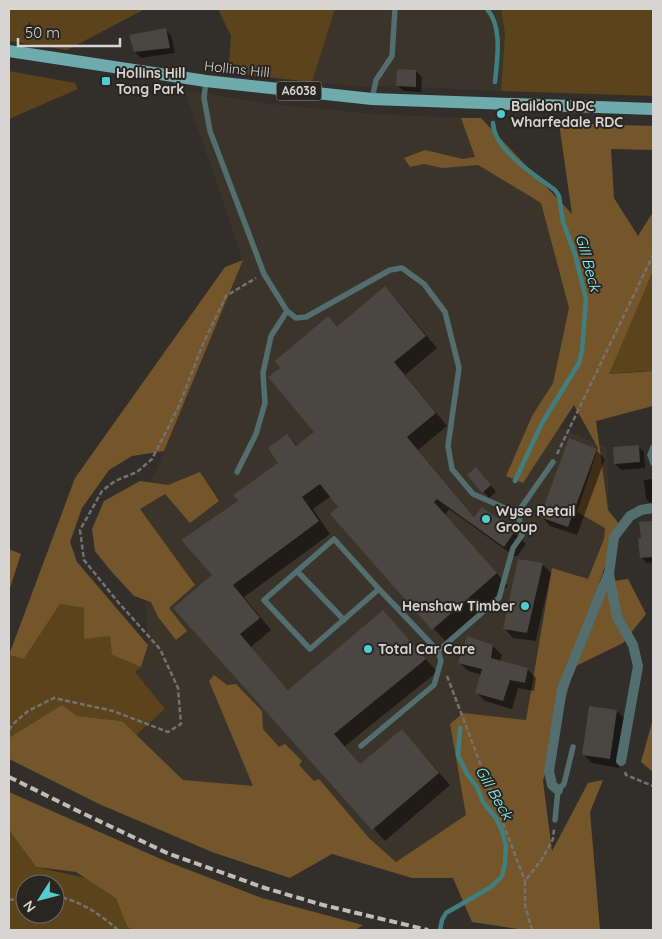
<svg xmlns="http://www.w3.org/2000/svg" width="662" height="939" viewBox="0 0 662 939" font-family="Quicksand,sans-serif">
  <style>
    .built { fill: #3b342a }
    .green { fill: #5b431c; fill-rule: evenodd }
    .forest { fill: #74562a }
    .shadow { fill: #0007 }
    .lines { fill: none; stroke-linecap: round; stroke-linejoin: round }
    .stream { stroke: #407f80; stroke-width: 4.5 }
    .building { fill: #4a4642 }
    .path { stroke: #74726f; stroke-width: 2.5; stroke-dasharray: 5 2.5; stroke-linecap: butt }
    .lane { stroke: #526e6f; stroke-width: 5.5 }
    .street { stroke: #526e6f; stroke-width: 10 }
    .primary { stroke: #6faaad; stroke-width: 12 }
    .rail { stroke: #bfbdba; stroke-width: 4; stroke-dasharray: 8 4; stroke-linecap: butt }
    .poi-dot { fill: #51ccd2; stroke: #292621; stroke-width: 2 }
    .labels { text-anchor: middle; stroke-width: 4; stroke-linejoin: round; paint-order: stroke }
    .shield { fill: #292621; stroke: #a3a09e; stroke-width: 1 }
    .shield-label { font-size: 12px; font-weight: bold; fill: #d7d5d3 }
    .street-label { font-size: 14px; fill: #d7d5d3; stroke: #292621 }
    .poi-label { font-size: 14px; font-weight: bold; fill: #d7d5d3; stroke: #292621; text-anchor: start }
    .water-label { font-size: 15px; font-style: italic; fill: #87f6fb; stroke: #292621 }
  </style>
  <rect width="100%" height="100%" fill="#322f2b"/>
  <path class="built" d="M335 9H501L505 34 501 91 397 86 364 87 312 82Z
    M185 91 279 105 376 114 461 118 478 165 541 203 569 308 553 383 532 416 607 448 610 552 599 583 552 568 526 720 463 713 450 724 466 815 396 862 369 838 183 780 136 735 164 709 135 672 141 667 148 645 140 509 243 260Z"/>
  <path class="green" d="M9 9H145L67 50 9 41Z
    M218 9H335L312 82 228 73 231 36Z
    M501 9H653V96L501 91 505 34Z
    M9 71 75 83 78 89 9 119Z
    M653 271V371H643L608 374Z
    M60 604 84 608 111 636 112 655 141 667 135 672 165 709 136 735 122 721 77 716 9 738V655L24 659Z
    M9 830 36 867 118 885 238 930H9ZM25 884H55V914H25Z"/>
  <path class="forest" d="M461 118H481L572 214 559 123 653 126V150L611 149 614 198 638 236 653 212V271L609 374 653 371V406L596 421 608 510 620 525 599 583 628 579 646 614 623 643 574 667 543 781 552 851 588 783 603 780 590 812 600 930H525L472 922 453 878H412L332 854 290 878 212 852 99 804 9 759V738L62 705 77 716 122 721 183 780 253 786 209 681 214 675 227 685 236 684 262 711 263 729 279 747 285 744 302 761 299 765 314 781 319 779 369 838 396 862 466 815 450 724 463 713 526 720 552 568 588 579 604 539 605 528 577 512 598 448 574 405 523 483 506 476 532 416 553 383 569 308 541 203 478 165 442 168 424 164 410 167 404 158 425 150 463 159 475 157Z
    M243 260 164 451 132 456 109 470 82 508 70 542 77 562 148 645 141 667 112 655 110 636 84 639V608L60 604 24 659 9 655 75 478 225 267Z
    M200 472 219 501 190 523 165 494 140 509 195 585 169 608 187 631 176 640 158 617 151 602 134 596 111 571 95 551 92 529 104 501 140 481 168 485Z
    M9 549 21 554 9 591Z
    M653 719V772L641 762Z
    M9 792 163 860 262 898 363 925 355 930H132L127 926 116 898 76 872 36 867 9 830Z"/>
  <path class="shadow" d="M165 30 171 35 175 53 141 58 135 52Z
    M416 71 422 77 421 92 404 91 398 86Z
    M385 288 397 300 437 348 405 375 447 426 418 450 475 518 482 508 514 532 526 544 517 556H514L449 509 445 515 508 586 445 641 332 514 340 508 331 496 313 509 330 534 244 597 271 630 251 647 289 691 395 624 437 672 345 746 360 765 402 730 450 785 385 841 174 608 214 576 280 463 287 435 298 447 316 432 338 328Z
    M638 446 644 452 645 468 621 470 615 464Z
    M596 450 605 459 577 535 550 526 542 517Z
    M482 474 496 492 489 498 469 475Z
    M653 479V505H652L646 499 644 480Z
    M653 522V562L647 563 642 558 640 539H642L641 523Z
    M542 564 551 573 536 641 513 638 505 629Z
    M493 646 502 655 500 662 527 669 536 678 534 691 518 688 512 709 485 701 476 692 482 675 468 671 459 662Z
    M617 711 626 720 619 768 592 763 583 754Z"/>
  <g class="lines">
    <path class="stream" d="M487 9C503 27 497 60 495 82
      M493 123C494 150 535 175 555 190L559 196 563 222 575 254 586 299 582 351 579 363 542 423 515 481
      M440 930 442 920 446 913 491 887 502 876 505 863 506 846 502 831 496 818 483 802 477 787 467 774 458 755 460 728"/>
  </g>
  <path class="building" d="M166 28 170 48 134 52 129 35Z
    M397 69 416 70V87L396 86Z
    M385 286 426 336 394 362 436 413 407 437 474 517 482 507 515 531 504 547 437 499 434 502 497 573 432 630 330 514 338 507 320 484 302 497 319 521 233 585 260 618 240 634 288 690 383 610 426 659 334 734 360 764 402 729 439 773 372 830 173 608 212 575 181 540 238 501 233 495 278 463 268 448 287 434 296 446 314 432 268 377 280 368 275 361 328 316 337 327Z
    M569 438 597 449 568 527 540 517Z
    M639 445 640 462 614 464 613 447Z
    M476 467 491 485 482 493 467 475Z
    M653 521V557L640 558 638 538H641L639 522Z
    M518 559 543 563 527 633 503 629Z
    M467 636 493 645 491 658 528 668 525 683 510 680 503 701 475 693 482 669 458 663Z
    M589 706 617 710 610 759 582 755Z"/>
  <g class="lines">
    <path class="path" d="M557 454 653 255
      M447 676 525 881
      M9 730 13 724 28 711 54 698 113 711 168 732 181 724 178 688 160 649 118 602 84 560 80 530 102 491 115 481 137 472 152 459 178 408 203 344 226 296 256 278
      M625 772 626 775 653 786
      M55 896C79 900 100 914 118 930
      M9 900 25 898
      M532 930 525 905V881L542 859 553 839 554 829"/>
    <path class="lane" d="M206 81 204 98 210 131 264 274 287 311 296 318 306 317 390 270 402 268 424 284 445 312 459 368 448 446 452 469 473 494 505 508 518 512 553 462
      M372 99 376 80 392 56 395 9
      M653 447 650 455 653 463
      M237 472 256 434 265 403 263 373 271 336 287 311
      M297 571 344 620
      M379 589 310 649 264 600 334 539 379 589 438 651
      M361 746 434 685 441 661 438 651 499 598 513 548 522 535 518 512
      M555 820 558 790 564 784 573 747"/>
    <path class="street" d="M621 761 638 666 633 645 617 617 609 574 614 537 630 516 641 510 653 508
      M558 790 552 785 549 771 562 689 608 575"/>
    <path class="primary" d="M9 51 206 81 372 99 653 109"/>
    <path class="rail" d="M9 777 80 812 167 853 265 888 323 905 428 930"/>
  </g>
  <g class="poi-dot">
    <rect x="101" y="76" width="10" height="10" rx="2.5"/>
    <circle cx="501" cy="114" r="5"/>
    <circle cx="486" cy="519" r="5"/>
    <circle cx="525" cy="606" r="5"/>
    <circle cx="368" cy="649" r="5"/>
  </g>
  <g class="labels">
    <rect class="shield" x="276.5" y="81.5" width="45" height="19" rx="4"/>
    <g class="shield-label">
      <text x="299" y="95">A6038</text>
    </g>
    <g class="street-label">
      <text transform="translate(237 69) rotate(6)" y="5">Hollins Hill</text>
    </g>
    <g class="poi-label">
      <text x="116" y="78">Hollins Hill<tspan x="116" dy="16">Tong Park</tspan></text>
      <text x="511" y="111">Baildon UDC<tspan x="511" dy="16">Wharfedale RDC</tspan></text>
      <text x="496" y="516">Wyse Retail<tspan x="496" dy="16">Group</tspan></text>
      <text x="515" y="611" text-anchor="end">Henshaw Timber</text>
      <text x="378" y="654">Total Car Care</text>
    </g>
    <g class="water-label">
      <text transform="translate(588 263) rotate(75)" y="5">Gill Beck</text>
      <text transform="translate(494 793) rotate(60)" y="5">Gill Beck</text>
    </g>
  </g>
  <rect width="662" height="939" fill="none" stroke="#d7d5d3" stroke-width="20"/>
  <g transform="translate(40 899) rotate(234)"><circle r="24" fill="#292621" stroke="#6f6c68"/>
  <path d="M0-4L9 19L0 12L-9 19Z" fill="#51ccd2"/>
  <text y="-8" font-size="14" font-weight="bold" text-anchor="middle" fill="#d7d5d3">N</text>
  </g>
  <path d="M18 38v8h102v-8" fill="none" stroke="#d7d5d3" stroke-width="2.5"/>
  <text x="25" y="38" font-size="15" fill="#d7d5d3" stroke="#292621" stroke-width="4" paint-order="stroke">50 m</text>
</svg>
